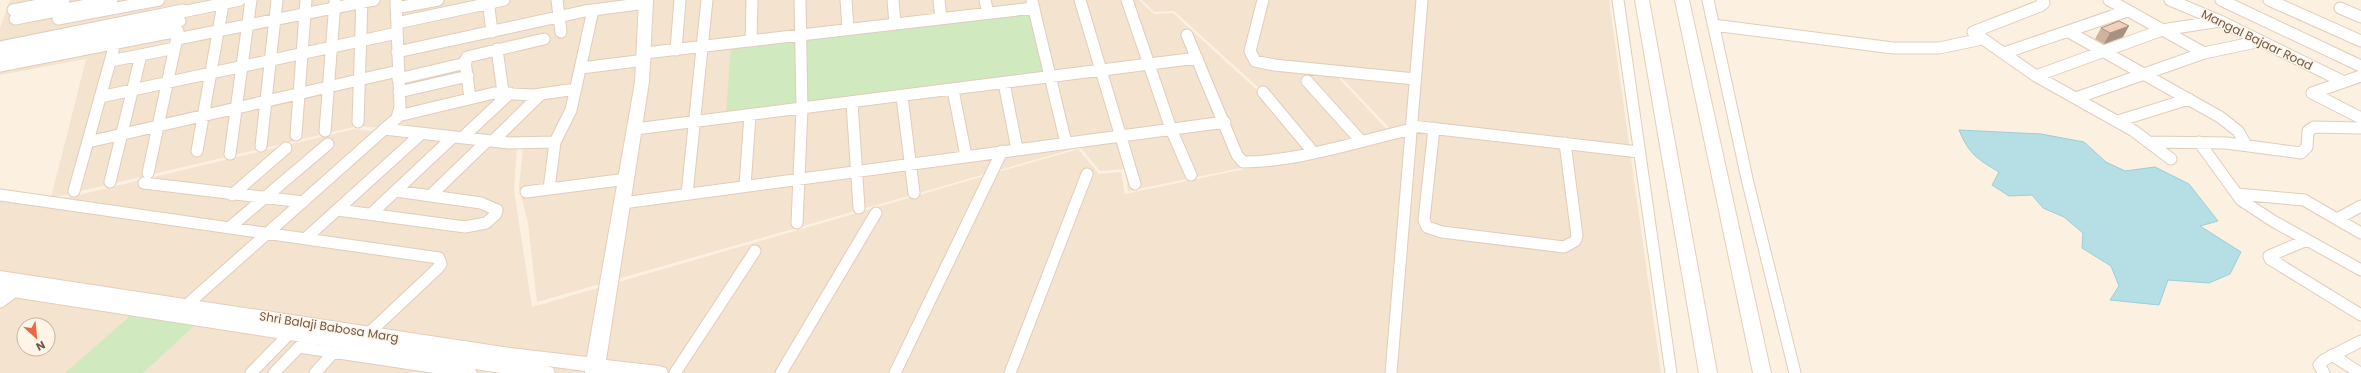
<svg xmlns="http://www.w3.org/2000/svg" width="2361" height="373" viewBox="0 0 2361 373" font-family="Poppins,sans-serif">
  <style>
    .residential { fill: #f4e3cf; fill-rule: evenodd }
    .green { fill: #d0e9bf }
    .water { fill: #b5dfe5; stroke: #9bced7 }
    .lines { fill: none; stroke-linecap: round; stroke-linejoin: round }
    .street-casing { stroke: #e0cdbc; stroke-width: 13 }
    .secondary-casing { stroke: #e5ceba; stroke-width: 2 }
    .street { stroke: #fff; stroke-width: 11 }
    .secondary { fill: #fff; fill-rule: evenodd }
    .wall { fill: #d0b29e }
    .shaded-wall { fill: #a99181 }
    .building { fill: #f2cfb8; stroke: #a99181 }
    .labels { text-anchor: middle; stroke-width: 3; stroke-linejoin: round; paint-order: stroke }
    .street-label { font-size: 12px; fill: #735748; stroke: #fff5e6 }
  </style>
  <rect width="100%" height="100%" fill="#fcf1e0"/>
  <path class="residential" d="M10 0H1139L1154 14 1173 13 1257 90 1260 89 1174 11 1154 12 1142 0H1609L1661 373H0V197L45 203 354 129 517 148 514 190 532 307 1078 149 1099 174 1121 172 1125 194 1398 137 1336 72 1290 82 1334 73 1394 137 1128 191 1125 169 1100 171 1080 147 537 302 528 224 519 187 524 139 358 126 51 198 86 59 0 75V28ZM24 325H48V349H24Z"/>
  <path class="green" d="M1030 10 1047 75 726 114 731 46Z
    M130 316 195 325 143 373H65Z"/>
  <path class="water" d="M1959 130 2041 134 2084 142 2106 162 2125 171 2155 167 2189 184 2218 221 2200 226 2241 252 2230 274 2209 283 2168 280 2159 305 2110 300 2119 286 2111 266 2082 248 2083 233 2064 217 2043 208 2032 195 2009 196 1992 185 1999 172C1977 159 1969 154 1959 130Z"/>
  <g class="lines">
    <g class="street-casing">
      <path id="street" d="M488 0 492 32
        M557 0 561 32
        M846 0 848 29
        M893 0 895 24
        M939 0 941 18
        M985 0 988 13
        M1080 0 1135 184
        M1127 0 1171 129 1191 175
        M1263 0 1250 51 1255 61 1274 65 1415 79
        M1618 0 1671 373
        M1708 0 1748 183 1795 373
        M2042 0 2044 3 2040 6 1973 32 2036 76 2134 131 2171 159
        M2109 0 2204 53
        M2170 0 2220 21 2344 82
        M2221 0 2361 66
        M2269 0 2361 41
        M1032 1 1066 143
        M396 8 438 0
        M2340 8 2361 17
        M13 10 64 0
        M182 12 240 0
        M15 19 112 0
        M58 19 159 0
        M397 23 504 0
        M1713 25 1893 48H1939L1982 39
        M2069 32 2220 117 2238 131 2246 145
        M1187 35 1237 155 1243 162C1296 162 1360 141 1412 129
        M177 39 374 0
        M751 41 752 0
        M0 47 183 10
        M497 49 503 92
        M676 50 680 0
        M397 52 585 11 646 3
        M645 53 1034 8
        M2004 53 2127 11
        M0 58 180 21
        M111 61 175 48
        M0 66 178 31
        M581 68 645 60
        M2036 76 2162 30 2220 21
        M398 79 466 63
        M1307 81 1361 141
        M1004 83 1017 149
        M953 90 966 156
        M399 92 468 76
        M1263 92 1313 152
        M2312 93 2361 118
        M2312 93 2361 76
        M100 97 397 33
        M902 97 914 193
        M470 98 465 61 467 57 544 39
        M2076 98 2204 53 2261 41
        M852 103 859 208
        M398 116 494 93 534 95 576 89
        M2118 121 2189 99
        M358 122 362 0
        M1412 126 1639 152
        M1434 128 1424 220 1427 227 1442 232 1564 247 1575 241 1577 236 1565 143
        M384 129 509 143 555 142
        M635 129 1197 58
        M325 131 335 2
        M296 135 306 0
        M462 138 510 93
        M493 141 541 94
        M88 142 398 71
        M2148 142 2226 143 2301 153 2307 147 2308 131 2314 127 2361 128
        M2199 142 2241 200 2273 221 2361 270
        M261 146 277 0
        M197 151 223 4
        M230 154 251 0
        M148 173 178 33
        M110 182 141 55
        M144 183 303 202
        M745 186 750 115
        M549 189 555 142 571 110 593 10
        M74 191 115 44
        M526 192 627 179
        M687 194 707 0
        M2237 194 2304 200 2361 233
        M0 195 439 258 441 264 437 269 369 333
        M232 195 286 148
        M430 196 487 141
        M623 203 1225 122
        M338 210 465 227 486 223 496 214 497 210 481 203 396 191
        M371 214 453 137
        M2337 219 2361 206
        M797 223 802 109 800 0
        M229 228 328 144
        M306 238 421 134
        M2307 240 2269 256 2270 259 2361 315
        M0 302 15 291
        M181 310 397 118 400 107 396 0
        M2332 355 2360 373
        M251 373 294 329
        M274 373 299 347 471 373
        M315 373 333 353
        M675 373 755 251
        M781 373 876 213
        M895 373 1002 151
        M1010 373 1087 174
        M1391 373 1422 0
        M2324 373 2319 365 2324 360 2361 341"/>
    </g>
    <g class="secondary-casing">
      <path id="secondary" d="M639 0H653L649 82 606 360 659 366 666 368 668 373H585V371L547 366 553 368 555 373H501L0 295V271L510 348 587 357 635 82Z
        M1635 0H1649L1717 373H1699Z
        M1675 0H1689L1771 373H1753Z"/>
    </g>
    <use href="#street" class="street"/>
    <use href="#secondary" class="secondary"/>
  </g>
  <path class="wall" d="M2101 28 2123 37 2104 44 2095 39Z"/>
  <path class="shaded-wall" d="M2129 26 2123 37 2104 44 2110 33Z"/>
  <path class="building" d="M2119 21 2129 26 2110 33 2101 28Z"/>
  <g class="labels">
    <g class="street-label">
      <text transform="translate(2257 40) rotate(26)" y="4">Mangal Bajaar Road</text>
      <text transform="translate(329 327) rotate(9)" y="4">Shri Balaji Babosa Marg</text>
    </g>
  </g>
  <g transform="translate(36 337) rotate(153)"><circle r="19" fill="#fff5e6" stroke="#c7b6a7"/>
  <path d="M0-3L7 15L0 10L-7 15Z" fill="#e86844"/>
  <text y="-6" font-size="11" font-weight="bold" text-anchor="middle" fill="#735748">N</text>
  </g>
</svg>
